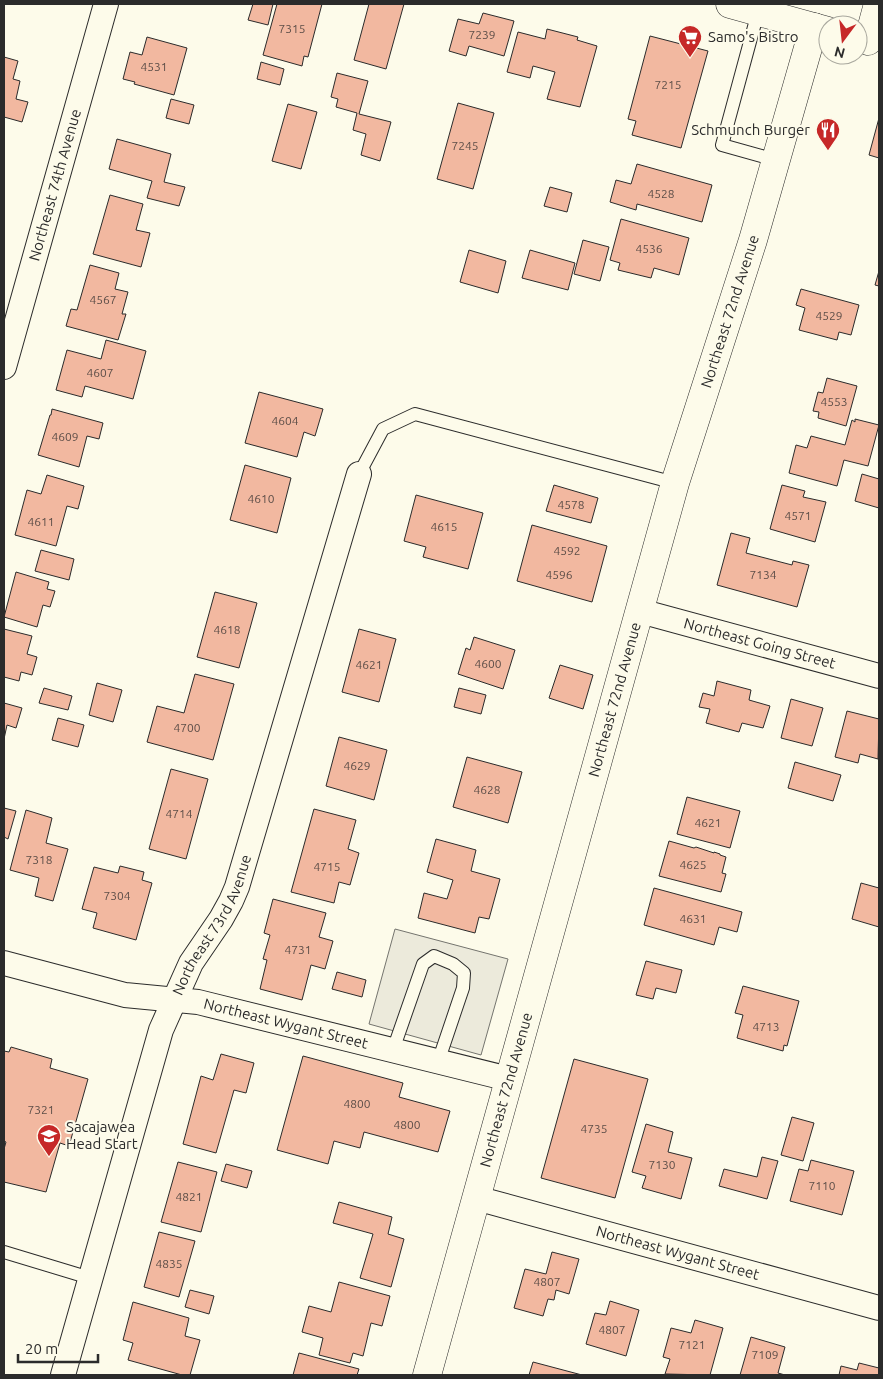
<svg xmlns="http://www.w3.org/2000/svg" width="883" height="1379" viewBox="0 0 883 1379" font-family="Ubuntu,sans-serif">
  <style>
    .parking { fill: #eceadb; stroke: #74746e }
    .building { fill: #f2b8a0; stroke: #2b2b2b }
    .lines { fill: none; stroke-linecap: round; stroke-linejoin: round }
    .lane-casing { stroke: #2b2b2b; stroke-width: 14 }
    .street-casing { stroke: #2b2b2b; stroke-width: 26 }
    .secondary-casing { stroke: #2b2b2b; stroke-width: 29 }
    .lane { stroke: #fdfbea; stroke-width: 12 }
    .street { stroke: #fdfbea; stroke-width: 24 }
    .secondary { stroke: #fdfbea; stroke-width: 28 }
    .labels { text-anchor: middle; stroke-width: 4; stroke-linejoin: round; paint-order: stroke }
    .number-label { font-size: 12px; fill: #5d4e48 }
    .poi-label { font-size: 15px; fill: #2b2b2b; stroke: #fdfbea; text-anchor: start }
    .street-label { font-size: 15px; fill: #2b2b2b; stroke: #fdfbea }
  </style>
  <rect width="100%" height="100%" fill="#fdfbea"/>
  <path class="parking" d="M395 929 508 959 481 1055 369 1024Z"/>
  <path class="building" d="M253 4H273L268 25 248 20Z
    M277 4H322L308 57 304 56 302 66 263 55Z
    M369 4H404L386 69 354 60Z
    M483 13 514 21 504 56 469 46 466 56 449 51 458 19 479 24Z
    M547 29 578 37 577 40 597 46 580 107 547 99 555 72 533 66 530 78 507 72 518 32 545 39Z
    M650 36 708 51 681 148 632 135 636 121 628 119Z
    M147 37 187 48 174 95 134 84 135 82 123 79 130 52 142 55Z
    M4 57 18 61 13 79 20 81 16 99 28 102 22 122 4 117Z
    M261 62 284 69 280 85 257 79Z
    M337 73 368 81 359 114 391 122 380 161 361 155 366 134 353 130 357 113 336 107 338 99 331 97Z
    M171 99 194 105 189 124 166 118Z
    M458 103 494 113 473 189 437 179Z
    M288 104 317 112 301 169 272 161Z
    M879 118V158L869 155Z
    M117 139 171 154 164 182 185 187 179 206 147 198 152 181 109 169Z
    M637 164 712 185 702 222 637 204 636 210 610 202 616 180 631 184Z
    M550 187 572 193 567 212 544 206Z
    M110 195 143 204 136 230 150 233 141 267 93 254Z
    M621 219 689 238 679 275 654 268 651 278 618 270 620 263 610 260Z
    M583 240 609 247 600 281 574 274Z
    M469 250 506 261 498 293 460 282Z
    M530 250 575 263 568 290 522 278Z
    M90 265 119 273 115 289 128 292 122 314H126L118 340 66 326 71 309 77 310Z
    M879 271V286L875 285Z
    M801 289 859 305 851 335 839 332 837 340 799 330 805 308 796 305Z
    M106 340 146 351 133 399 85 386 82 397 56 390 67 350 101 359Z
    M827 378 857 386 846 426 818 418 819 412 813 411 818 392 823 393Z
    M259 392 323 409 315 436 304 432 297 457 245 443Z
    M52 409 103 423 99 439 87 436 79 467 38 455 50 415H51Z
    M855 419 879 425 868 466 844 460 837 486 789 473 796 445 807 448 811 436 845 445 852 420 855 422Z
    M245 465 291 478 277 533 230 520Z
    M862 474 879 479V508L855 501Z
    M47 475 84 486 78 509 67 506 56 546 15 535 27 490 41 494Z
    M554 485 598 498 591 523 546 511Z
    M782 485 805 491 803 497 826 502 815 542 770 529Z
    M416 495 483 513 468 569 423 557 426 547 404 541Z
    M532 525 607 546 592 602 517 581Z
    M731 533 750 538 746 553 792 565 793 561 809 565 797 607 717 585Z
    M41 550 74 559 69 580 35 571Z
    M16 572 49 582 47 589 55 591 50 607 43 605 37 627 4 617Z
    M215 592 257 603 239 668 197 657Z
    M4 629 32 636 27 654 37 657 32 675 21 672 19 681 4 677Z
    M359 629 396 639 379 702 342 692Z
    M474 637 515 650 503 689 458 674 466 648 470 650Z
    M560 665 593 675 583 709 549 698Z
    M195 674 234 684 213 760 147 742 157 706 184 713Z
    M717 681 751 690 749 700 770 706 763 728 742 723 739 732 706 723 710 709 699 707 703 693 714 696Z
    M97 683 122 690 113 722 89 715Z
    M44 688 72 696 68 710 39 703Z
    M459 688 486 695 481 714 454 707Z
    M791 699 823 708 812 746 781 738Z
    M4 703 22 708 16 728 7 725 4 739Z
    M847 711 879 719 878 759 860 754 858 763 835 757Z
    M58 718 84 725 78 747 52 740Z
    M339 737 387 750 374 800 326 786Z
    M467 757 522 772 508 823 453 807Z
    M795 762 841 775 833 801 788 788Z
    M171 769 208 779 186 859 149 849Z
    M687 797 740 811 730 848 677 834Z
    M4 808 16 811 8 839 4 837Z
    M314 809 356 820 348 849 359 853 350 885 339 882 334 903 291 892Z
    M26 810 52 818 46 843 68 849 53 901 35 896 39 878 10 870Z
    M436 839 476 850 471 871 500 879 489 919 479 917 475 933 418 918 424 893 447 899 453 880 427 872Z
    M669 841 694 848 696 847 714 853V852L720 854V855L726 857 722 873 726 874 721 892 659 876Z
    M120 866 144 872 142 880 152 883 136 940 93 928 97 913 82 909 94 867 118 873Z
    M861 883 879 888V927L852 919Z
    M654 888 742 912 737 932 719 927 714 945 644 925Z
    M273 899 326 913 319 937 333 941 325 969 311 965 302 1000 260 989 267 960 263 959 270 935 264 933Z
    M646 961 682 970 676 993 656 988 653 999 636 995Z
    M337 972 366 980 362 997 332 989Z
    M743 986 799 1001 787 1046 784 1045 783 1051 737 1038 743 1015 735 1013Z
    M11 1047 52 1059 50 1068 88 1079 69 1146 60 1143 46 1192 4 1182V1149L6 1142 4 1141V1051L9 1052Z
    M221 1054 254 1063 246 1093 234 1090 216 1153 183 1144 201 1076 213 1080Z
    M303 1056 403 1083 399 1097 450 1111 438 1152 364 1132 360 1148 334 1141 328 1164 277 1150Z
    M574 1059 648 1079 615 1198 541 1178Z
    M792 1117 814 1123 803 1161 781 1155Z
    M646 1124 673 1132 668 1152 692 1158 681 1199 642 1188 646 1176 632 1172Z
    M762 1157 778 1161 767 1199 719 1186 724 1169 757 1177Z
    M811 1160 854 1171 842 1215 790 1201 799 1169 808 1171Z
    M178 1162 217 1172 201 1232 161 1222Z
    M226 1164 252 1171 247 1188 221 1181Z
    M339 1202 392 1217 388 1234 404 1239 391 1287 360 1278 373 1234 333 1223Z
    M159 1232 195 1241 179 1297 144 1287Z
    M552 1252 579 1259 569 1294 556 1290 554 1300 548 1299 543 1316 514 1308 525 1269 546 1274Z
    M339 1282 390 1296 382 1326 371 1323 363 1356 353 1353 350 1363 319 1355 323 1338 302 1332 309 1306 331 1312Z
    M190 1290 214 1296 209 1314 185 1307Z
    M610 1301 639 1310 626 1356 586 1344 595 1313 606 1315Z
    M133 1302 189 1318 185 1336 200 1340 190 1375H182L128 1360 133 1343 123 1340Z
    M695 1320 723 1328 710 1375 665 1374 670 1359 663 1357 671 1328 691 1333Z
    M751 1337 785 1347 778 1373 785 1375H740Z
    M299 1353 359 1369 357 1375H293Z
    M533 1362 582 1375H529Z
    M859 1363 879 1368V1375H839L841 1366 857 1370Z"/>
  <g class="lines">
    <g class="lane-casing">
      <path id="lane" d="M758 12 722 145 776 160
        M359 474 383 429 415 414 675 483
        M393 1050 423 964 434 956 453 964 464 973 463 988 438 1062
        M4 1252 90 1278"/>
    </g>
    <g class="street-casing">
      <g id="street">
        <path id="s1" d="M4 367 106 4"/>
        <path id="s2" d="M640 611 879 676"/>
        <path id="s3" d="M4 963 125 995 198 1002 509 1079"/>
        <path id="s4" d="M476 1198 879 1308"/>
        <path id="s5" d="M63 1375 161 1030 191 963 221 919 231 901 237 887 359 474"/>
      </g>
    </g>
    <g class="secondary-casing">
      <g id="secondary">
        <path d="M730 4 828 31"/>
        <path d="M868 41 878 4"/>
        <path id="s6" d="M427 1375 675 483 753 240 814 27"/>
      </g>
    </g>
    <use href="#lane" class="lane"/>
    <use href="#street" class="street"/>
    <use href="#secondary" class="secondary"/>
  </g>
  <defs>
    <g id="supermarket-pin" transform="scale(1.25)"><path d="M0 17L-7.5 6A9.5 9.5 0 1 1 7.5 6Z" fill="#c62828" stroke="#fdfbea"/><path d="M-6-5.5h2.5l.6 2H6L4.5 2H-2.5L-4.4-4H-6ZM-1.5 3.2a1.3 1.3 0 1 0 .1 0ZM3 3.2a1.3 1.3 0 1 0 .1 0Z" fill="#fff"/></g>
    <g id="restaurant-pin" transform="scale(1.25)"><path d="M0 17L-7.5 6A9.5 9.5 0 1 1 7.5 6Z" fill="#c62828" stroke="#fdfbea"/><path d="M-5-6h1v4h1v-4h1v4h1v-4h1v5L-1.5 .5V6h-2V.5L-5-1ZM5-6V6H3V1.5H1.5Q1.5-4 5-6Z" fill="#fff"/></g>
    <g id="school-pin" transform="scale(1.25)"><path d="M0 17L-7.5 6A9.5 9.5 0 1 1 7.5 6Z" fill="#c62828" stroke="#fdfbea"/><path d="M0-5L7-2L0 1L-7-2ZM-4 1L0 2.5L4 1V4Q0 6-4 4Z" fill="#fff"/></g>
  </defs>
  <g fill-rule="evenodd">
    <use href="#supermarket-pin" x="690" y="37"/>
    <use href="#restaurant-pin" x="828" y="130"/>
    <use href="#school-pin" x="49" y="1136"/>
  </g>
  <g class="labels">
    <g class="number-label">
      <text x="292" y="33">7315</text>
      <text x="482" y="39">7239</text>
      <text x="154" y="71">4531</text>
      <text x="668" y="89">7215</text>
      <text x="465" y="150">7245</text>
      <text x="661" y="198">4528</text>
      <text x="649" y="253">4536</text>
      <text x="103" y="304">4567</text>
      <text x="829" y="320">4529</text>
      <text x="100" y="377">4607</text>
      <text x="834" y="406">4553</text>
      <text x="285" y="425">4604</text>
      <text x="65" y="441">4609</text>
      <text x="261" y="503">4610</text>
      <text x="571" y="509">4578</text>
      <text x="798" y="520">4571</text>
      <text x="41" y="526">4611</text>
      <text x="444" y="531">4615</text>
      <text x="567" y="555">4592</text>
      <text x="559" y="579">4596</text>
      <text x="763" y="579">7134</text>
      <text x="227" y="634">4618</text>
      <text x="488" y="668">4600</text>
      <text x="369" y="669">4621</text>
      <text x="187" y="732">4700</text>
      <text x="357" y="770">4629</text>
      <text x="487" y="794">4628</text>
      <text x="179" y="818">4714</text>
      <text x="708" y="827">4621</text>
      <text x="39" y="864">7318</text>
      <text x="693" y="869">4625</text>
      <text x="327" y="871">4715</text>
      <text x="117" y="900">7304</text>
      <text x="693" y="923">4631</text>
      <text x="298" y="954">4731</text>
      <text x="766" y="1031">4713</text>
      <text x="357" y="1108">4800</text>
      <text x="41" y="1114">7321</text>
      <text x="407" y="1129">4800</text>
      <text x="594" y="1133">4735</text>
      <text x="662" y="1169">7130</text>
      <text x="822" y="1190">7110</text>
      <text x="189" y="1201">4821</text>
      <text x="169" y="1268">4835</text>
      <text x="547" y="1286">4807</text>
      <text x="612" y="1334">4807</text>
      <text x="692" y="1349">7121</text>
      <text x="765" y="1359">7109</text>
    </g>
    <g class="poi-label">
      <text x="708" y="42">Samo's Bistro</text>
      <text x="810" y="135" text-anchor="end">Schmunch Burger</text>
      <text x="66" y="1132">Sacajawea<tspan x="66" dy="17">Head Start</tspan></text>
    </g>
    <g class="street-label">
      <text dy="5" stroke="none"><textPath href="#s1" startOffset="189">Northeast 74th Avenue</textPath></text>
      <text dy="5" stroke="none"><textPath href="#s6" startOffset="1106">Northeast 72nd Avenue</textPath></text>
      <text dy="5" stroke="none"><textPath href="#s2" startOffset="124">Northeast Going Street</textPath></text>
      <text dy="5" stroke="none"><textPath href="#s6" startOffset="701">Northeast 72nd Avenue</textPath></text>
      <text dy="5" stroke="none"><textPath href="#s5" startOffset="476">Northeast 73rd Avenue</textPath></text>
      <text dy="5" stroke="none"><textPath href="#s3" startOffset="289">Northeast Wygant Street</textPath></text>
      <text dy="5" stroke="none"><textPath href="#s6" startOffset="296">Northeast 72nd Avenue</textPath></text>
      <text dy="5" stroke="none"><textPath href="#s4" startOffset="209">Northeast Wygant Street</textPath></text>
    </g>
  </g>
  <rect width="883" height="1379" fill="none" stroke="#2b2b2b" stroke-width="10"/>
  <g transform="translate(843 40) rotate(195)"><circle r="24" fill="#fdfbea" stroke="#a9a89e"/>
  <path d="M0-4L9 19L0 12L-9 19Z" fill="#c62828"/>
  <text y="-8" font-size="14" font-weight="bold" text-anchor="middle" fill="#2b2b2b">N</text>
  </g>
  <path d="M18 1354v8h80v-8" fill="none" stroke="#2b2b2b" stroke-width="2.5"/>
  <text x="25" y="1354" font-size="15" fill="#2b2b2b" stroke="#fdfbea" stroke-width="4" paint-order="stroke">20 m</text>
</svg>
